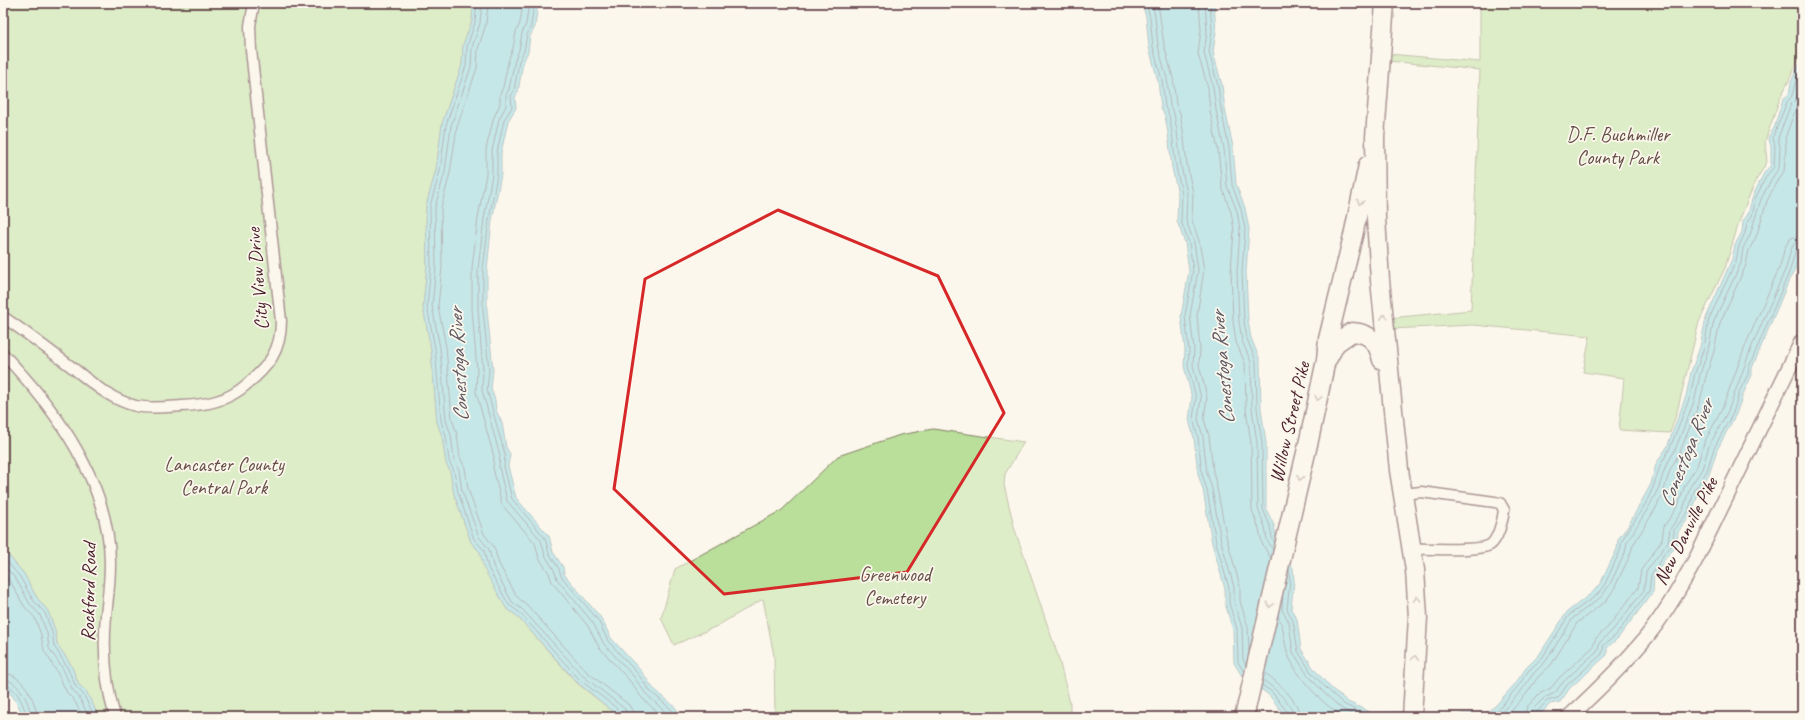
<svg xmlns="http://www.w3.org/2000/svg" width="1805" height="720" viewBox="0 0 1805 720" font-family="Caveat,sans-serif">
  <style>
    .green { fill: #b9df9a; stroke: #827f62 }
    .water { fill: #85d3e3; stroke: #6d8b99 }
    .lines { fill: none; stroke-linecap: round; stroke-linejoin: round }
    .shore { stroke: #626775; stroke-width: 1 }
    .street-casing { stroke: #4a1f2b; stroke-width: 13 }
    .secondary-casing { stroke: #4a1f2b; stroke-width: 17 }
    .highway-casing { stroke: #4a1f2b; stroke-width: 21 }
    .street { stroke: #fbf7ec; stroke-width: 10 }
    .secondary { stroke: #fbf7ec; stroke-width: 14 }
    .highway { stroke: #fbf7ec; stroke-width: 18 }
    .oneway { stroke: #ab9695 }
    .marked { fill: none; stroke: #d62828; stroke-width: 3; stroke-linejoin: round }
    .labels { text-anchor: middle; stroke-width: 3.5; stroke-linejoin: round; paint-order: stroke }
    .park-label { font-size: 20px; fill: #664f47; stroke: #fbf7ec }
    .street-label { font-size: 20px; fill: #4a1f2b; stroke: #fbf7ec }
    .water-label { font-size: 21px; font-style: italic; fill: #5c5562; stroke: #fbf7ec }
  </style>
  <rect width="100%" height="100%" fill="#fbf7ec"/>
  <filter id="ink" filterUnits="userSpaceOnUse"><feTurbulence type="fractalNoise" baseFrequency=".025" numOctaves="2"/><feDisplacementMap in="SourceGraphic" scale="8" xChannelSelector="R" yChannelSelector="G"/><feConvolveMatrix kernelMatrix="1 2 1 2 8 2 1 2 1" color-interpolation-filters="sRGB"/></filter>
  <g filter="url(#ink)">
    <path class="green" d="M3 3H473L472 21 463 45 462 65 442 124 436 170 426 206 427 266 423 307 431 349 437 422 442 436 446 463 450 471 454 494 471 542 480 552 506 608 516 615 577 683 620 717H99L86 691 79 685 71 665 57 644 55 630 48 611 37 598 24 574 3 549Z
      M1480 3H1802V53L1779 101 1765 141 1767 162 1755 182 1740 219 1725 268 1699 322 1677 412 1670 433 1619 430 1624 378 1583 372 1590 336 1473 325 1391 329 1390 318 1471 310 1480 70 1388 61 1389 54 1480 62Z
      M933 429 1024 442 1005 474 1004 485 1015 530 1058 656 1070 703V717H777L775 715 774 656 763 599 717 626 674 645 661 618 675 569 782 510 838 456 900 435Z"/>
    <path class="water" d="M473 3H538L535 27 530 36 528 52 523 62 518 92 515 97 516 108 508 121 501 153V175L492 220 487 270V310L493 370 491 389 495 400 496 410 502 423 506 447 510 454 508 466 516 498 549 536 553 552 563 567 564 574 601 618 611 638 641 671 653 688 675 707 682 717H620L578 683 516 615 506 608 484 569 480 552 471 542 454 494 450 471 446 463 442 436 437 422 431 349 423 307 427 266 426 206 436 170 442 124 462 65 463 45 472 21Z
      M1142 3H1214L1216 32 1213 52 1222 85 1225 109 1233 147 1236 184 1245 208 1249 229 1246 272 1248 321 1251 338 1260 360 1261 408 1266 443V509L1274 525 1276 537 1293 568 1294 581 1291 609 1297 619 1301 649 1314 669 1330 687 1348 702 1372 713 1398 712 1419 717H1286L1269 695 1242 676 1234 663 1233 630 1225 603V589L1212 543 1203 490 1198 474 1194 438 1189 420 1192 398 1184 366 1185 350 1181 316 1189 271 1185 243 1177 221 1178 194 1172 168 1168 133 1165 116 1161 108 1158 81 1149 47 1146 17Z
      M1802 58V247L1794 272 1790 278 1752 368V375L1744 392 1736 414 1717 450 1710 472 1699 491 1691 515 1678 532 1677 546 1667 556 1654 576 1653 592 1618 638 1607 648V655L1570 688 1560 702 1550 704 1538 717H1458L1461 714 1487 713 1495 706 1515 684 1526 668 1539 655 1567 612 1593 592 1601 582 1617 549 1618 539 1628 526 1651 484 1656 464 1667 447 1686 396 1691 372 1700 347 1706 318 1732 259 1735 245 1742 232 1743 221 1748 214 1753 196 1764 173 1771 165V146L1768 137 1774 128 1783 99 1789 94 1791 82Z
      M3 549 24 574 37 598 48 611 55 630 57 644 71 665 79 685 86 691 99 717H22C19 704 14 696 4 688Z"/>
    <g class="lines">
      <path class="shore" d="M477 3 475 22 467 47 466 66 446 125 440 171 430 206 431 266 427 306 435 348 441 421 446 436 449 461 454 471 458 492 474 539 484 550 488 568 509 605 519 612 580 680 614 706 621 713 622 717
        M482 3 480 23 472 48 471 67 451 126 445 172 435 207 436 267 432 306 440 348 446 420 451 435 454 460 459 470 462 491 479 537 489 549 493 566 512 602 522 609 583 676 625 709 627 717
        M488 3 486 24 478 49 477 68 457 127 450 173 441 208 442 267 438 306 446 347 452 419 457 434 460 457 465 468 468 489 484 534 494 547 499 564 517 597 527 605 586 671 629 705 632 710 633 717
        M523 3 520 23 516 32 513 48 509 58 503 87 500 94V104L494 117 486 149V174L478 218 472 268V309L477 370 476 392 494 457 493 468 502 505 535 543 539 558 549 573 552 582 588 626 599 647 629 680 642 698 663 717
        M529 3 526 24 522 33 519 50 515 60 509 89 506 95V106L499 119 492 151V175L484 219 478 269V310L483 370 482 390 500 456 499 467 507 501 541 540 545 555 554 570 557 579 593 623 604 644 634 677 646 694 671 717
        M534 3 531 26 527 35 524 51 519 61 514 91 511 96 512 107 504 120 497 152V175L489 220 483 269V310L489 370 487 390 505 455 504 466 512 499 545 538 549 553 559 569 561 576 598 620 608 641 638 674 650 691 672 710 677 717
        M1146 3 1150 17 1153 47 1162 80 1165 107 1169 115 1172 132 1176 167 1182 194 1181 221 1189 243 1193 270 1185 316 1189 350 1188 366 1196 398 1193 419 1198 437 1202 474 1207 490 1216 542 1229 588V603L1237 629 1238 662 1244 672
        M1152 3 1155 16 1158 46 1167 79 1170 106 1174 114 1177 131 1181 166 1187 193 1186 221 1194 242 1198 270 1190 316 1194 349 1193 365 1201 398 1198 419 1203 437 1207 473 1212 489 1221 541 1234 587V602L1242 628 1243 660 1246 665
        M1158 3 1164 45 1173 78 1176 104 1180 113 1183 130 1187 165 1193 193 1192 220 1199 241 1204 269 1197 316 1200 349 1199 365 1207 397 1204 419 1209 436 1213 471 1217 488 1227 540 1240 586V601L1248 627 1249 652
        M1199 3 1201 30 1198 54 1208 88 1210 111 1218 150 1222 187 1231 212 1234 230 1231 271 1233 321 1236 342 1245 363 1246 409 1251 443 1252 510 1259 529 1262 543 1271 559
        M1205 3 1207 31 1204 53 1213 87 1216 110 1224 149 1227 186 1237 211 1240 229 1237 272 1239 321 1242 341 1251 362 1252 408 1257 443 1258 509 1265 527 1267 540 1273 550
        M1210 3 1212 31 1209 52 1218 86 1221 109 1229 148 1232 185 1241 209 1245 229 1242 272 1244 321 1247 339 1256 361 1257 408 1262 443 1263 509 1270 526 1272 538 1275 543
        M3 557 20 577 33 600 45 613 52 632 54 646 67 667 76 687 83 694 95 717
        M3 564 16 579 30 604 40 615 47 633 49 648 63 669 72 689 79 697 89 717
        M1289 569 1290 580 1287 609 1293 621 1298 651 1311 672 1328 690 1345 705 1371 717
        M3 573 11 583 24 606 35 618 41 635 44 650 57 672 67 693 74 700 83 717
        M1283 597 1282 610 1289 622 1293 652 1307 674 1324 693 1342 709 1359 717
        M1278 616C1285 628 1283 641 1288 654 1295 675 1325 708 1345 717
        M3 673C22 673 36 700 37 717
        M1265 673C1277 682 1299 700 1300 717
        M3 679C19 680 30 703 31 717
        M1263 680C1273 687 1293 704 1294 717
        M3 684C16 686 25 705 26 717
        M1262 685 1272 692 1288 713 1289 717
        M1488 717 1499 709 1518 686 1529 670 1542 658 1569 615 1597 595 1605 584 1620 551 1622 540 1646 503 1654 485 1660 466 1670 448 1690 397 1695 373 1704 348 1709 319 1736 261 1739 246 1745 233 1747 223 1752 216 1756 197 1767 175 1774 167 1775 147 1773 137 1787 102 1792 96 1795 83 1802 67
        M1497 717 1522 690 1533 674 1546 661 1573 618 1601 597 1609 586 1625 553 1627 542 1650 505 1659 487 1665 468 1675 450 1695 399 1700 374 1708 350 1714 321 1741 263 1743 248 1750 235 1761 199 1772 178 1779 168 1780 147 1778 138 1791 104 1797 98 1802 79
        M1506 717 1527 693 1538 677 1551 665 1577 623 1606 601 1614 589 1630 555 1633 545 1656 508 1664 490 1670 470 1680 452 1700 401 1706 376 1714 351 1720 323 1746 265 1749 250 1756 237 1767 201 1777 181 1784 171 1786 147 1785 138 1796 108 1802 101
        M1524 717 1527 707 1539 694 1551 688 1559 678 1592 648 1596 638 1608 627 1638 588 1641 570 1662 540 1664 526 1678 506 1685 485 1697 466 1704 443 1722 409 1746 344 1780 266 1785 247 1791 238 1802 235
        M1530 717 1532 710 1544 698 1555 693 1563 682 1597 651 1600 642 1612 631 1644 590 1646 572 1668 542 1670 529 1683 510 1690 487 1702 469 1709 446 1728 411 1752 346 1786 268 1791 249 1795 243 1802 241
        M1535 717 1536 713 1547 701 1558 698 1567 685 1602 654 1604 645 1616 635 1649 591 1651 575 1664 554 1673 544 1674 530 1688 512 1695 489 1707 471 1714 448 1733 413 1740 390 1748 374 1749 367 1790 270 1795 252 1798 247 1802 246"/>
      <g class="street-casing">
        <path id="street" d="M3 317C26 332 47 349 69 365 90 381 110 400 136 406 151 409 167 407 182 406 206 405 228 401 246 385 269 366 281 351 281 321L251 50 250 26 254 3
          M3 354C56 409 110 484 110 563 110 581 108 598 106 615 103 649 105 684 115 717
          M1403 494 1421 492 1495 502 1500 503 1504 510C1503 519 1498 540 1490 545 1478 552 1429 548 1412 549"/>
      </g>
      <g class="secondary-casing">
        <path id="secondary" d="M1569 717C1597 691 1624 665 1648 635 1667 611 1682 584 1697 557L1802 341"/>
      </g>
      <g class="highway-casing">
        <path id="highway" d="M1385 3 1375 137 1376 219 1380 280 1399 470 1415 570 1418 617 1412 717
          M1328 358 1336 343 1352 332C1370 333 1378 342 1382 360
          M1244 717 1309 440 1326 360 1328 339 1353 236 1368 165"/>
      </g>
      <use href="#street" class="street"/>
      <use href="#secondary" class="secondary"/>
      <use href="#highway" class="highway"/>
    </g>
    <defs><path id="oneway-chevron" d="M-2-3.5L2.5 0L-2 3.5" fill="none" stroke-width="1.6" stroke-linecap="round" stroke-linejoin="round"/></defs>
    <g class="oneway">
      <use href="#oneway-chevron" transform="translate(1360 202) rotate(104)"/>
      <use href="#oneway-chevron" transform="translate(1384 317) rotate(-95)"/>
      <use href="#oneway-chevron" transform="translate(1318 398) rotate(103)"/>
      <use href="#oneway-chevron" transform="translate(1300 478) rotate(103)"/>
      <use href="#oneway-chevron" transform="translate(1417 599) rotate(-93)"/>
      <use href="#oneway-chevron" transform="translate(1270 605) rotate(103)"/>
      <use href="#oneway-chevron" transform="translate(1415 658) rotate(-85)"/>
    </g>
  </g>
  <path d="M0 0H1805V720H0ZM778 210 938 276 1004 413 907 572 724 594 614 489 645 279Z" fill="#fbf7ec" fill-opacity=".55" fill-rule="evenodd"/>
  <path class="marked" d="M778 210 938 276 1004 413 907 572 724 594 614 489 645 279Z"/>
  <g class="labels">
    <g class="park-label">
      <text x="1618" y="141">D.F. Buchmiller<tspan x="1618" dy="23">County Park</tspan></text>
      <text x="224" y="471">Lancaster County<tspan x="224" dy="23">Central Park</tspan></text>
      <text x="895" y="581">Greenwood<tspan x="895" dy="23">Cemetery</tspan></text>
    </g>
    <g class="street-label">
      <text transform="translate(257 279) rotate(-95)" y="7">City View Drive</text>
      <text transform="translate(1289 422) rotate(-77)" y="7">Willow Street Pike</text>
      <text transform="translate(1685 531) rotate(-63)" y="7">New Danville Pike</text>
      <text transform="translate(88 592) rotate(-89)" y="7">Rockford Road</text>
    </g>
    <g class="water-label">
      <text transform="translate(458 365) rotate(-93)" y="7">Conestoga River</text>
      <text transform="translate(1222 368) rotate(-95)" y="7">Conestoga River</text>
      <text transform="translate(1686 453) rotate(-68)" y="7">Conestoga River</text>
    </g>
  </g>
  <rect width="1805" height="720" fill="none" stroke="#fbf7ec" stroke-width="16"/>
  <rect x="8" y="8" width="1789" height="704" fill="none" stroke="#4a1f2b" stroke-width="1.5" filter="url(#ink)"/>
</svg>
